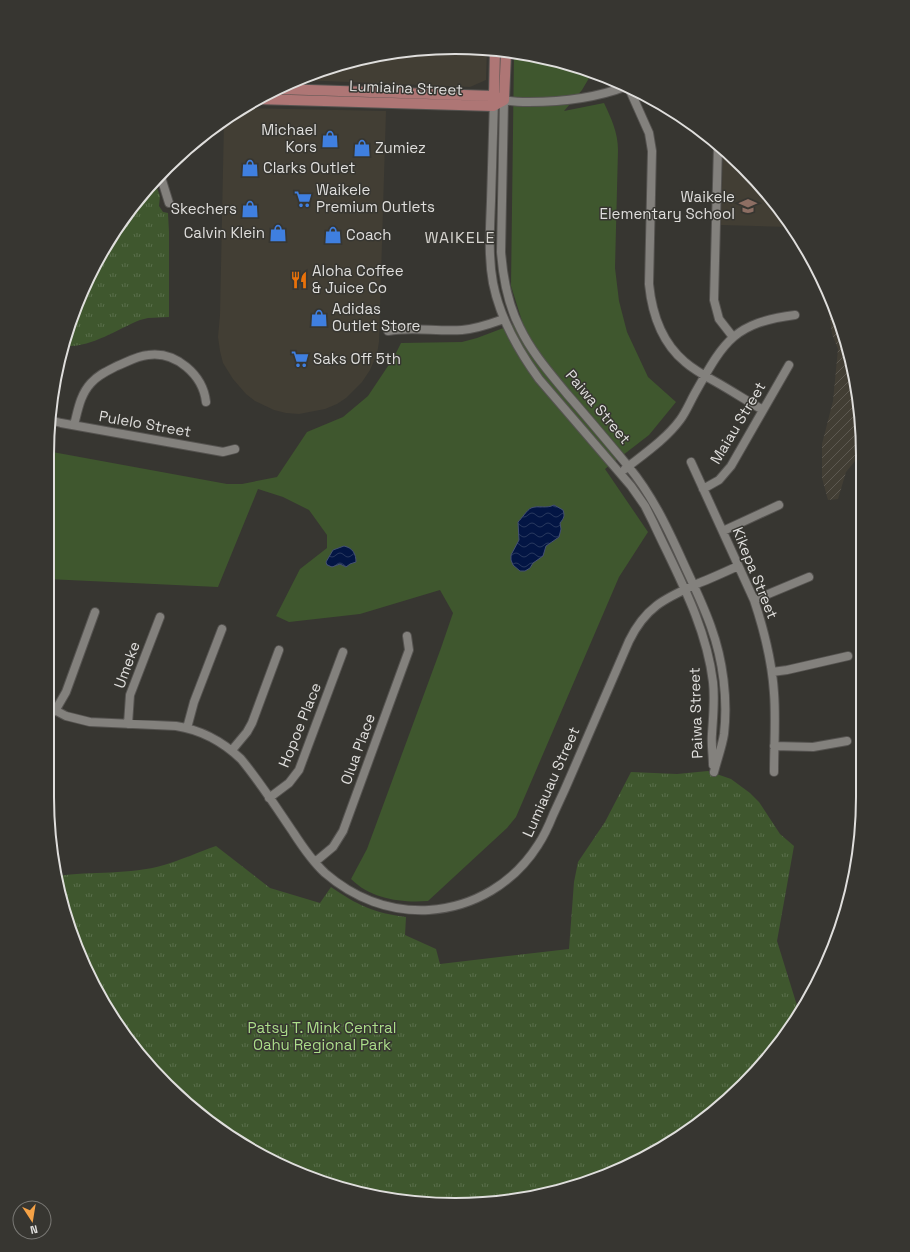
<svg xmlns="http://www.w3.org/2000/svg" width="910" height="1252" viewBox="0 0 910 1252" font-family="'Space Grotesk',sans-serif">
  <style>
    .built { fill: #423e34 }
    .industrial { fill: url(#industrial-furrows) }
    .green { fill: #3f572e }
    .park { fill: url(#park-tufts) }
    .water { fill: url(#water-waves); stroke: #455172 }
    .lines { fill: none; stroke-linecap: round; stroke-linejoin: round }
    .minor-casing { stroke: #555350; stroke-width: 10 }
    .major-casing { stroke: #555350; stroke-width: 12 }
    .minor { stroke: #83817d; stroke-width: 8 }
    .major { stroke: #ae7675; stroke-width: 10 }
    .labels { text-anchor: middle; stroke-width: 3; stroke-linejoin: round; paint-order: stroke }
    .street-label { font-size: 15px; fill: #dfdedc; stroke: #373631 }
    .poi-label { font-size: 15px; fill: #dfdedc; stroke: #373631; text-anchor: start }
    .park-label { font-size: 15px; fill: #abdd89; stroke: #373631 }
    .neighbourhood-label { font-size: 16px; letter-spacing: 1px; fill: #d5d3ce; stroke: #373631 }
    .rim { fill: none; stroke: #dfdedc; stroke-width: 2 }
  </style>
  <defs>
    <pattern id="industrial-furrows" width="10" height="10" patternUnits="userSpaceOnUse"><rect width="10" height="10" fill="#423e34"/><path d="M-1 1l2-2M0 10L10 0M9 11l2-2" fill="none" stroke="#5d5951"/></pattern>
    <pattern id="park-tufts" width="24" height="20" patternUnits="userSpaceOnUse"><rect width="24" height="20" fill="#3f572e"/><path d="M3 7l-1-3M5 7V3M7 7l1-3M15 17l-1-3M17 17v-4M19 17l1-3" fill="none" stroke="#5a6f4c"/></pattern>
    <pattern id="water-waves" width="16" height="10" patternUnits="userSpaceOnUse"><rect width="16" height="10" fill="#031544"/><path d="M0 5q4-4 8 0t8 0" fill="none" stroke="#27375e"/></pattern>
  </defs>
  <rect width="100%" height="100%" fill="#373631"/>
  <path class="built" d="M482 48 487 49 486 80 470 87 300 80 324 69 402 50Z
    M242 108 386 111 379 342 377 354 370 370 362 382 346 398 337 404 325 409 299 414 286 413 274 410 255 401 246 394 233 379 223 363 220 351 218 337 220 315 224 121Z
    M723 150 762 186 789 227 721 225Z"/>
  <path class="industrial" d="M154 180 157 188 143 193 148 186Z
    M827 297H829L849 349 859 402 860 455 846 472 838 499 828 500 822 478V444L833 401 838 349 832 334Z"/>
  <path class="green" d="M514 53 561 61 592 73 582 90 564 111 604 103C611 118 618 132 618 150L615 268 619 301 627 332 648 377 676 402 649 435 605 469 648 532 619 577 516 817 507 828 428 901C401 903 371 899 351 879L367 849 441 648 453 613 440 590 360 614 289 622 276 616 300 569 327 548V535L309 510 283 497 258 489 218 587 47 579V451L227 484H242L277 477 307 432 343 417 368 396 394 357 401 343 462 342 477 338 522 321 511 286Z"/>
  <path class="park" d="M157 188 160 196 159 206 163 212 168 213 169 232V317L148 318 140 320C116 330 90 348 64 346L78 299 102 251 143 193Z
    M708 771 731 779 750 793 759 802 780 834 794 846 777 941 799 1012 779 1046 724 1104 659 1150 611 1174 508 1202 455 1205 376 1197 275 1163 186 1104 116 1023 78 953 61 903 57 876C92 871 130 875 164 865 181 860 199 852 216 846L270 888 320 903 331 887C357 905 374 913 406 917L405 935 436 949 440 964 569 949 574 882 578 862 605 822 631 772 677 774Z"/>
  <path class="water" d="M554 505 563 510C565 516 564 518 560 523L561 529 559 537 546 546 543 556 533 563 530 568 525 571H520L513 565 511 560V555L519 540 518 522C522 518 527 510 531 508 539 505 546 509 554 505Z
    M344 546C353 548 356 554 356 562L350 564 346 567 340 564 332 567 327 565 326 562 333 550Z"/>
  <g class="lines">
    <g class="minor-casing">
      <path id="minor" d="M627 86C596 98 563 102 529 102 521 102 513 102 504 100L501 252C503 278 508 305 520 328 532 353 550 373 567 394 588 418 608 442 628 466 652 495 667 527 682 560 692 582 703 604 711 627 723 660 728 699 724 734 722 747 717 760 714 772
        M628 86 649 133 652 151 649 284C652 314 661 342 685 362 694 370 705 376 716 382 732 391 747 401 763 410
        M494 100C493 134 492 168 491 201 490 229 488 256 493 283 500 319 518 350 539 379L631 486 645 506 653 522C677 574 706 624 713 682 715 700 713 717 712 734 711 744 713 755 713 765
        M718 145 714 300 719 319 733 337
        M160 174 169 203
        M388 331C412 326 437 332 462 330 477 329 490 324 504 319
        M50 420 61 423 223 452 235 449
        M74 425C78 410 80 395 91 383 98 375 107 371 117 366 127 362 137 356 148 355 176 351 203 375 206 402
        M691 462 754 600C764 630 772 661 774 693 776 719 774 746 774 772
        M625 469C644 454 666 439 680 420 686 412 690 402 695 393 724 342 733 323 795 315
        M703 489 719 480 731 466 789 365
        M723 531 779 505
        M754 600 809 577
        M772 672 787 670 848 656
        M47 706 66 716 90 722 176 726C202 730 222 741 241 759 260 782 276 807 293 832 302 846 312 861 325 873 354 898 390 912 429 910 474 907 514 883 538 845 544 836 549 825 553 815 562 796 570 778 578 759 595 719 612 680 629 641 646 606 666 598 699 583 712 578 725 572 738 566
        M55 711 66 692 95 612
        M128 724 130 695 160 617
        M187 728 194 702 222 629
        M774 746 813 747 847 741
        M232 750 247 732 252 723 279 650
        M269 798 289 783 299 770 343 652
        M315 862 333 847 343 831 409 650 407 636"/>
    </g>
    <g class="major-casing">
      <path id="major" d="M278 89 494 96 504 100
        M494 96 495 50
        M257 99 493 106 504 100
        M504 100 506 52"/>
    </g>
    <use href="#minor" class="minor"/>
    <use href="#major" class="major"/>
  </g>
  <defs>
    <g id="shop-bare" transform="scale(1.38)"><path d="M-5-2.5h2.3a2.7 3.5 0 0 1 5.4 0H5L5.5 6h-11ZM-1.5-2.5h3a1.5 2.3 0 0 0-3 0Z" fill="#3f7fe0" stroke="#373631" stroke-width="2.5" paint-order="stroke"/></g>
    <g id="supermarket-bare" transform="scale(1.38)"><path d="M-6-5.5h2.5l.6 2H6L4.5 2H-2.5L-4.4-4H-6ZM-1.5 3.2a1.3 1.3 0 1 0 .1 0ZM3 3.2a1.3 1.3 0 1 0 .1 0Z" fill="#3f7fe0" stroke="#373631" stroke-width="2.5" paint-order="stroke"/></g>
    <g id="school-bare" transform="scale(1.38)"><path d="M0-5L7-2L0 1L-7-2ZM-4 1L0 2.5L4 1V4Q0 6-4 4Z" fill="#8d6e63" stroke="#373631" stroke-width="2.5" paint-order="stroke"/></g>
    <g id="restaurant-bare" transform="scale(1.38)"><path d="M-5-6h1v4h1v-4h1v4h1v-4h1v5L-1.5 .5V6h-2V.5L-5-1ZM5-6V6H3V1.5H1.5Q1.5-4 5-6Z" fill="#e8710a" stroke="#373631" stroke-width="2.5" paint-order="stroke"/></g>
  </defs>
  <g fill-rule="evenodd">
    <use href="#shop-bare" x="330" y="139"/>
    <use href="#shop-bare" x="362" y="148"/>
    <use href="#shop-bare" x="250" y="168"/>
    <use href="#supermarket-bare" x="303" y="199"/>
    <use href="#school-bare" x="748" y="206"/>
    <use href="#shop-bare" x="250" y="209"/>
    <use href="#shop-bare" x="278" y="233"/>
    <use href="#shop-bare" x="333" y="235"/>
    <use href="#restaurant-bare" x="299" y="280"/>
    <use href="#shop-bare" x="319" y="318"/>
    <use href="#supermarket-bare" x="300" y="359"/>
  </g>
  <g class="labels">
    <g class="street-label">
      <text transform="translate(406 88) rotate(2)" y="5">Lumiaina Street</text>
      <text transform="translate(598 407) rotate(50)" y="5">Paiwa Street</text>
      <text transform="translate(738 423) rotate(-59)" y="5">Maiau Street</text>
      <text transform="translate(145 424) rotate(10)" y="5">Pulelo Street</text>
      <text transform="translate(755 573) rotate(68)" y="5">Kikepa Street</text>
      <text transform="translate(127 665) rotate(-70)" y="5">Umeke</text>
      <text transform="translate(696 713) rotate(-92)" y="5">Paiwa Street</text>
      <text transform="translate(300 725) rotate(-68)" y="5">Hopoe Place</text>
      <text transform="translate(358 749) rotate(-70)" y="5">Olua Place</text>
      <text transform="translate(551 782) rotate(-66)" y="5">Lumiauau Street</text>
    </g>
    <g class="poi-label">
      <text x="317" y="135" text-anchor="end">Michael<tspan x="317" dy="17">Kors</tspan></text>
      <text x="375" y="153">Zumiez</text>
      <text x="263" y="173">Clarks Outlet</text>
      <text x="316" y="195">Waikele<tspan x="316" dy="17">Premium Outlets</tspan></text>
      <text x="735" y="202" text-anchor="end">Waikele<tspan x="735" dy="17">Elementary School</tspan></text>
      <text x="237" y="214" text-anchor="end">Skechers</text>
      <text x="265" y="238" text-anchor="end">Calvin Klein</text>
      <text x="346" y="240">Coach</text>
      <text x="312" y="276">Aloha Coffee<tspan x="312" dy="17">&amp; Juice Co</tspan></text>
      <text x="332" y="314">Adidas<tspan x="332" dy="17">Outlet Store</tspan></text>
      <text x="313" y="364">Saks Off 5th</text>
    </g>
    <g class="park-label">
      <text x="322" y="1033">Patsy T. Mink Central<tspan x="322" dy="17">Oahu Regional Park</tspan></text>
    </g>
    <g class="neighbourhood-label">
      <text x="460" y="243">WAIKELE</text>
    </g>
  </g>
  <path d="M0 0H910V1252H0ZM455 54H455A401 401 0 0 1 856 455V797A401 401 0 0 1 455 1198H455A401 401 0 0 1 54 797V455A401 401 0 0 1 455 54Z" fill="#373631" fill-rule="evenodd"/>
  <path class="rim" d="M455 54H455A401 401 0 0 1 856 455V797A401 401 0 0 1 455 1198H455A401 401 0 0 1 54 797V455A401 401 0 0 1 455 54Z"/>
  <g transform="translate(32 1220) rotate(168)"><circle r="19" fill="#373631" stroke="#7a7975"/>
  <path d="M0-3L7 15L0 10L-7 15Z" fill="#f5a246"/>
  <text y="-6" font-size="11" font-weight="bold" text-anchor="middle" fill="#dfdedc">N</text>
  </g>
</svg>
